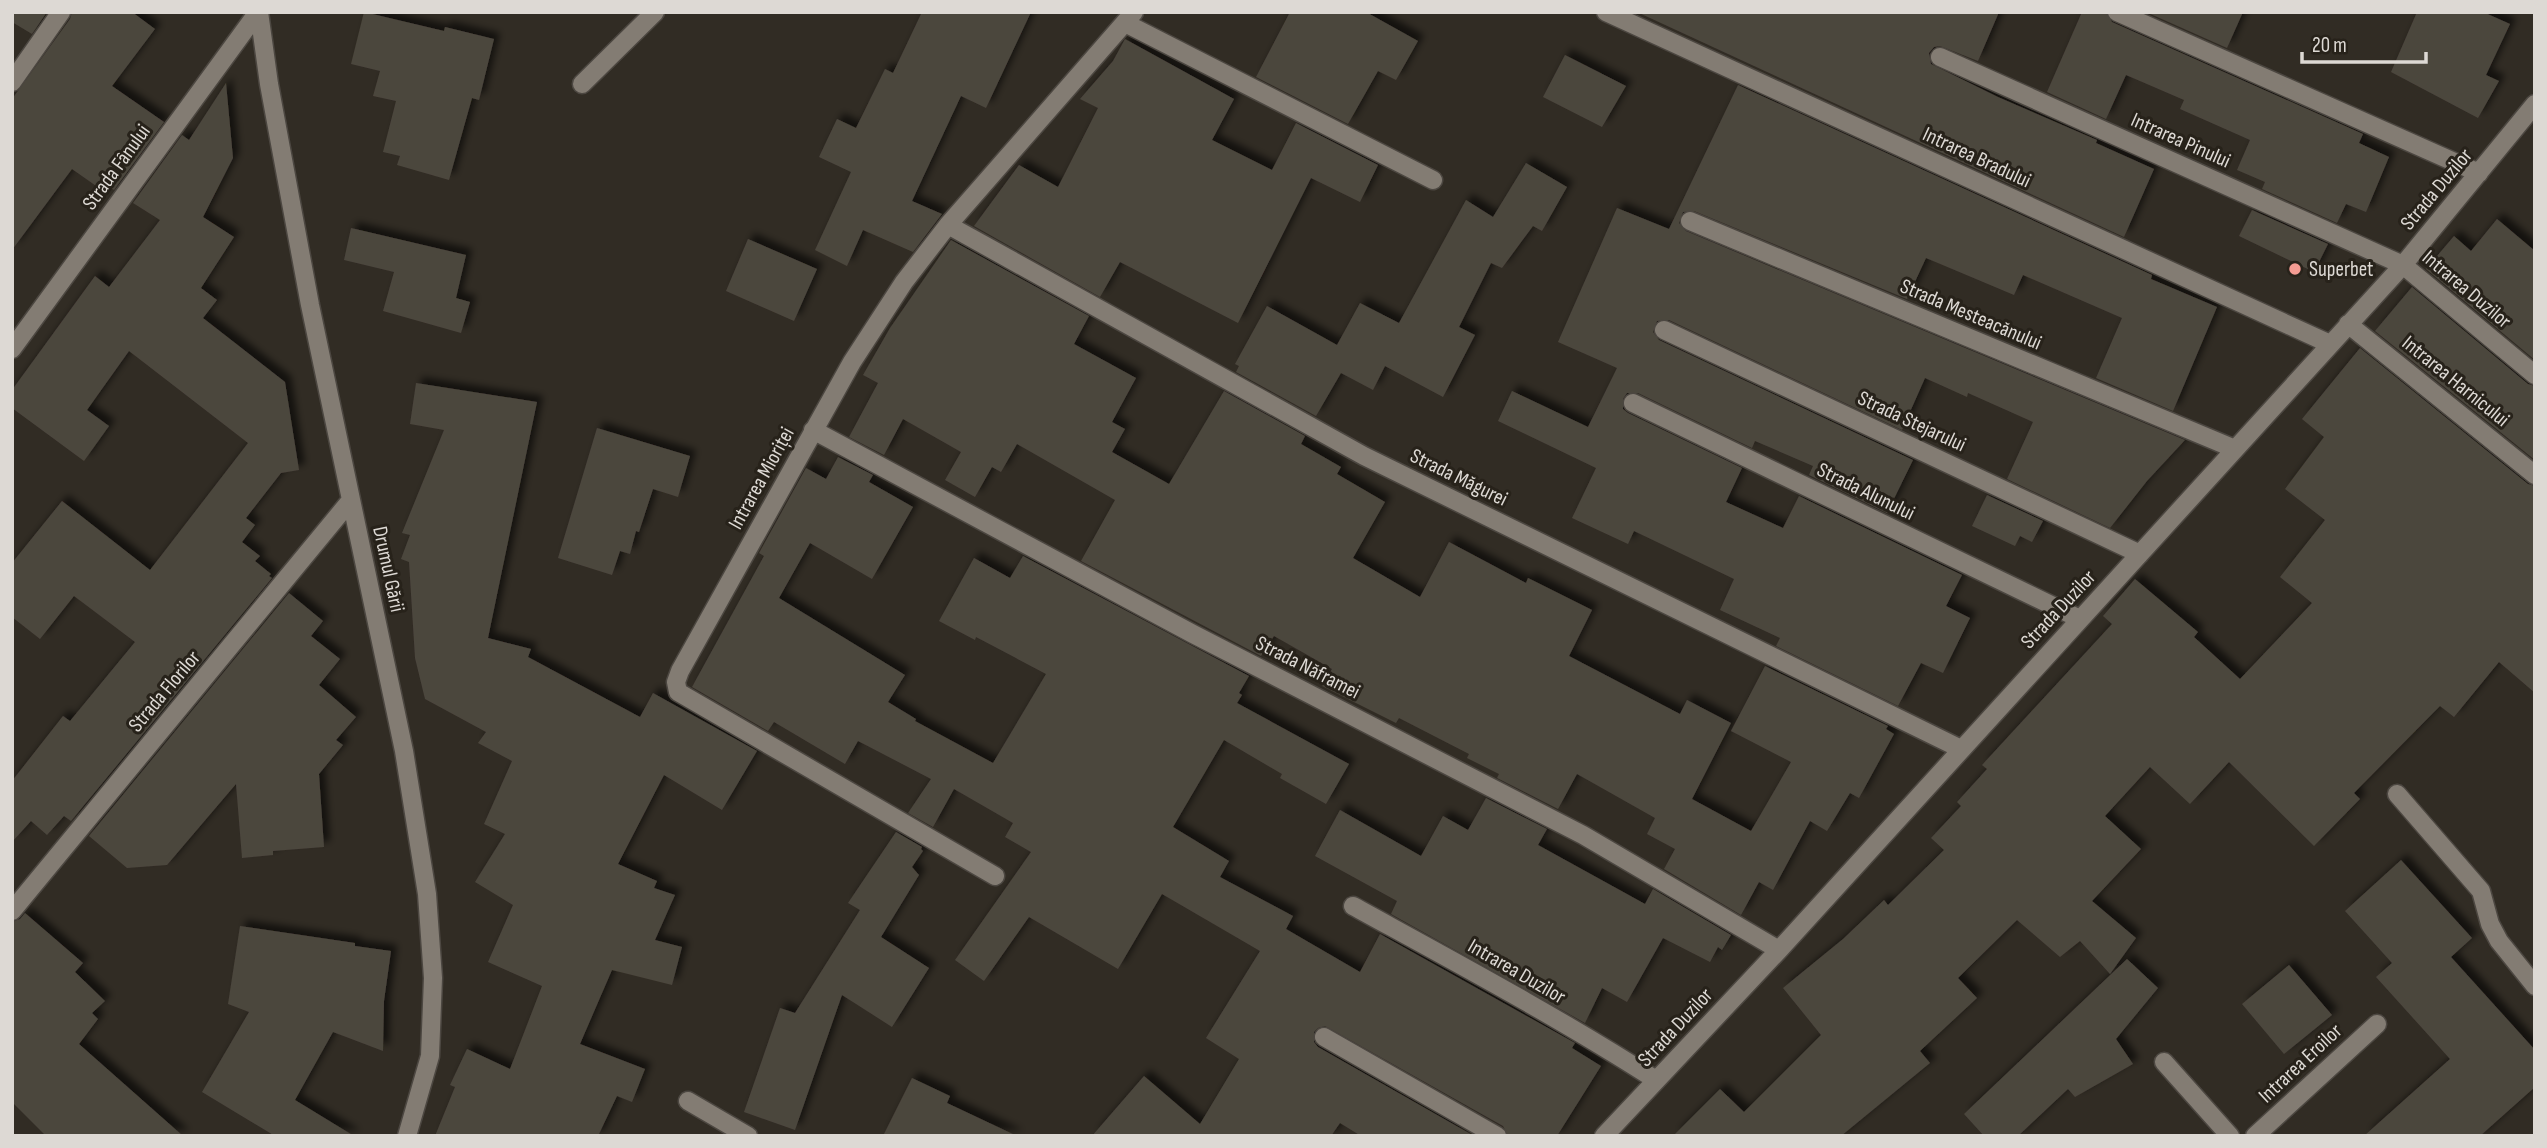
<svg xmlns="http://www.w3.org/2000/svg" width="2547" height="1148" viewBox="0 0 2547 1148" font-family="'Sofia Sans Condensed',sans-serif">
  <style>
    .building { fill: #4c463e; filter: url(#shadow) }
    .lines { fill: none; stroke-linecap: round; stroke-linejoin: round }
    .minor-casing { stroke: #4c4741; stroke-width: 21 }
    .minor { stroke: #837c73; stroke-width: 18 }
    .poi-dot { fill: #f59c93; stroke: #27221a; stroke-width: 2.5 }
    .labels { text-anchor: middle; stroke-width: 6; stroke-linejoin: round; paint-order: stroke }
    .street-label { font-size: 21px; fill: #ddd9d4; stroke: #27221a }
    .poi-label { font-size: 21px; fill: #ddd9d4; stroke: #27221a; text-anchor: start }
  </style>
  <defs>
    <filter id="shadow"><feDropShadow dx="6" dy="-6" stdDeviation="3.5" flood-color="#0009"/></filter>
  </defs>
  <rect width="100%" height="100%" fill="#312c24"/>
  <path class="building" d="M12 12H47L32 34 12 22Z
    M72 12H132L155 29 112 86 164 122 114 190 103 183 99 188 72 169 12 250V99L70 19Z
    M364 12 444 31 445 27 494 39 479 100 472 98 449 180 397 165 400 156 383 152 396 101 373 96 380 71 351 64Z
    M922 12H1031L986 108 961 96 912 201 942 214 913 252 863 230 847 266 815 250 851 172 819 157 837 119 856 128 885 69 893 73Z
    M1290 12H1366L1418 41 1396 80 1378 71 1348 124 1256 77Z
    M1637 12H1999L1978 61 1940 46 1934 47 1929 53 1931 64 1998 97 2097 140 2096 143 2154 169 2124 237Z
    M2082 12H2106L2112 22 2363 134 2359 143 2389 157 2366 212 2346 204 2337 223 2262 189 2265 182 2237 170 2250 140 2180 109 2184 100 2126 75 2106 119 2047 92Z
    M2146 12H2243L2227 48Z
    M2417 12H2483L2510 24 2486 75 2499 81 2478 118 2391 72Z
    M1125 39 1234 99 1212 140 1272 170 1296 123 1378 165 1360 202 1311 178 1238 323 1120 262 1100 297 974 226 1019 165 1058 187 1098 108 1080 99 1113 61Z
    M1565 55 1626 86 1602 127 1543 97Z
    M226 83 233 158 203 217 234 237 201 288 217 300 203 318 285 382 299 470 281 473 246 518 255 525 242 542 260 556 255 561 271 574 269 576 272 578 71 821 64 816 47 835 31 821 12 842V781L63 716 70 721 135 642 74 596 40 639 12 617V563L62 501 150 570 248 443 129 351 87 410 109 426 84 461 12 408V390L95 276 109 287 160 220 133 203 182 135 189 140Z
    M1738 85 2152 275 2151 279 2217 307 2173 411 2096 378 2122 318 2023 275 2014 295 1926 258 1907 299 1694 211 1683 212 1679 223 1686 231 2185 440 2147 481 2110 528 2007 479 2033 422 1968 393 1967 397 1925 378 1902 430 1669 320 1657 321 1653 332 1659 340 1913 460 1887 513 1809 475 1813 466 1755 441 1752 448 1638 393H1627L1623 399V409L1628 413 1742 468 1726 502 1783 528 1799 496 1962 575 1946 606 1970 618 1943 673 1921 663 1898 706 1776 646 1780 638 1720 610 1734 579 1634 531 1628 544 1572 518 1596 468 1498 421 1512 391 1588 427 1617 368 1558 342 1617 208 1669 229Z
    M1526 163 1567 187 1542 231 1533 226 1502 268 1491 263 1459 327 1475 335 1443 397 1385 366 1373 390 1341 373 1316 416 1236 372 1239 366 1235 364 1267 306 1337 345 1360 303 1399 323 1466 200 1493 217Z
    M2252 210 2328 244 2314 272 2239 236Z
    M2497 219 2535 251V360L2426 269 2454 236 2471 251Z
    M351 228 466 255 456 298 470 302 461 333 383 311 394 272 344 260Z
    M748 239 817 269 794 321 726 291Z
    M951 240 1089 316 1074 344 1136 378 1112 422 1125 429 1112 452 1169 484 1224 391 1305 436 1301 444 1341 467 1337 474 1385 502 1353 558 1420 597 1449 542 1526 583 1528 578 1592 610 1569 656 1680 714 1687 700 1731 723 1692 799 1751 831 1791 762 1731 731 1765 666 1888 726 1886 729 1894 734 1859 798 1850 793 1827 831 1810 821 1773 890 1759 882 1741 915 1664 869 1675 849 1647 834 1655 818 1577 774 1558 809 1497 778 1499 774 1467 758 1469 754 1399 718 1396 723 1322 686 1332 669 1274 636 1261 656 1081 561 1115 500 1017 444 1001 472 992 467 975 497 945 480 961 452 903 419 884 455 849 437 878 383 863 375 890 328Z
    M2412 287 2528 384 2535 386V460L2375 331Z
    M2360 348 2528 484 2535 486V693L2499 662 2454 717 2440 706 2354 793 2360 799 2314 846 2229 762 2190 804 2150 767 2105 816 2141 849 2092 901 2136 938 2110 974 2080 941 2060 957 2017 920 1958 978 1977 998 1920 1051 1930 1063 1841 1136H1673L1720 1089 1744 1112 1821 1035 1783 988 1843 939 1884 900 1888 905 1944 850 1931 838 1961 806 1957 802 1987 769 1982 765 2112 624 2103 616 2135 579 2198 632 2194 637 2240 679 2312 603 2280 577 2325 520 2285 489 2324 437 2302 419Z
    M416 383 537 402 488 638 531 649 528 657 640 717 653 693 757 751 722 810 664 775 618 864 657 881 654 888 675 895 655 940 682 947 672 985 612 970 580 1044 645 1069 632 1102 617 1096 598 1136H435L455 1087 450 1085 467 1049 510 1069 542 986 488 962 513 905 475 882 505 834 484 824 512 761 478 743 486 732 425 699 415 658 409 562 401 559 410 535 402 533 444 430 410 424Z
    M597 428 690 456 678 497 653 489 639 532 636 531 630 554 620 551 612 575 558 558Z
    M838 457 873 475 869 482 913 507 872 579 810 543 779 598 905 675 888 702 916 719 915 721 993 763 1046 674 976 637 975 640 939 621 974 558 1010 578 1023 556 1249 676 1239 693 1242 695 1237 703 1349 764 1326 804 1280 778 1282 774 1224 740 1173 827 1229 861 1220 877 1293 916 1286 929 1360 972 1380 934 1575 1043 1572 1048 1601 1066 1557 1136H1508L1503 1126 1325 1026 1318 1028 1314 1032V1042L1318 1047 1474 1136H1361L1340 1123 1331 1136H1092L1144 1076 1200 1124 1239 1059 1206 1038 1260 951 1162 894 1118 969 1029 917 984 981 955 960 1031 852 1005 837 1013 823 954 789 933 827 908 813 931 779 858 741 845 764 774 722 768 731 692 687 764 556 759 553 806 468 826 479Z
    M1987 495 2043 521 2032 542 2020 536 2015 546 1972 526Z
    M289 593 323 621 311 636 340 659 319 685 356 717 336 740 343 745 319 774 324 847 273 851V855L242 858 236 784 167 865 127 868 89 836Z
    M1486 798 1547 829 1538 845 1645 904 1653 889 1731 935 1722 950 1718 947 1710 962 1663 938 1627 1002 1602 988 1585 1023 1391 914 1397 901 1315 856 1340 810 1421 856 1443 816 1468 830Z
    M896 832 922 847 921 849 923 851 912 867 919 875 881 937 929 968 892 1027 842 995 795 1130 744 1112 780 1008 795 1013 860 910 848 903Z
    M2401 860 2472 938 2451 957 2535 1050V1087L2480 1136H2364L2450 1059 2376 977 2392 963 2345 911Z
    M25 913 83 963 75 972 105 1001 92 1013 98 1019 79 1044 183 1136H46L12 1102V922L20 919Z
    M240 926 355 943V946L391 951 384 1001 383 1051 333 1032 295 1100 354 1136H275L202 1092 249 1012 228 1004Z
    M2127 959 2158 988 2116 1039 2133 1064 2075 1097 2068 1089 2018 1136H1984L1964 1114Z
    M2289 965 2332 1015 2284 1054 2242 1004Z
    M912 1078 950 1096 947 1103 1017 1136H883Z"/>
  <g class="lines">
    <g class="minor-casing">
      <path id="minor" d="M259 12 269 84 310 305 404 751 427 894 433 978 430 1056 407 1136
        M1606 12 2330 344
        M2117 12 2479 173
        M1125 23 1433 180
        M1940 57 2403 265 2535 375
        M12 82 61 12
        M582 84 655 12
        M1690 221 2235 449
        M948 225 1364 456 1961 749
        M2348 324 2535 475
        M1664 330 2140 554
        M12 349 258 12
        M1633 403 2080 619
        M813 430 1193 634 1583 835 1779 950
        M2397 794 2481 891 2490 924 2499 941 2535 986
        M995 876 678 692 676 682 680 671 852 362 904 282 948 225 1134 12
        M1353 906C1455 962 1558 1017 1656 1080
        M12 911 351 500
        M1324 1037 1497 1136
        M2164 1062 2230 1136
        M688 1101 748 1136
        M1604 1136 1779 950 2403 265 2535 104
        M2255 1136 2377 1024"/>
    </g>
    <use href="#minor" class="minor"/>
  </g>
  <circle class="poi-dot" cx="2295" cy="269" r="7"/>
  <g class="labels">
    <g class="street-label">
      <text transform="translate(2181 140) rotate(24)" y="7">Intrarea Pinului</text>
      <text transform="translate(1977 157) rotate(25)" y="7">Intrarea Bradului</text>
      <text transform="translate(116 167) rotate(-54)" y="7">Strada Fânului</text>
      <text transform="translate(2436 189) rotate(-50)" y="7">Strada Duzilor</text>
      <text transform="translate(2467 289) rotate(40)" y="7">Intrarea Duzilor</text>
      <text transform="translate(1971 314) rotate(23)" y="7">Strada Mesteacănului</text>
      <text transform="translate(2456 381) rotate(39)" y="7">Intrarea Harnicului</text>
      <text transform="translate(1912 421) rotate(25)" y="7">Strada Stejarului</text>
      <text transform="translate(1459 477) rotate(26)" y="7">Strada Măgurei</text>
      <text transform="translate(761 478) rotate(-61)" y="7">Intrarea Mioriței</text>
      <text transform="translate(1866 491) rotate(26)" y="7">Strada Alunului</text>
      <text transform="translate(389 569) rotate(78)" y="7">Drumul Gării</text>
      <text transform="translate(2058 609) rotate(-47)" y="7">Strada Duzilor</text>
      <text transform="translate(1308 667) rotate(27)" y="7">Strada Năframei</text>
      <text transform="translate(164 691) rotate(-50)" y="7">Strada Florilor</text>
      <text transform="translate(1517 971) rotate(30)" y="7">Intrarea Duzilor</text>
      <text transform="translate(1675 1027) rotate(-47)" y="7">Strada Duzilor</text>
      <text transform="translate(2300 1063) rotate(-43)" y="7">Intrarea Eroilor</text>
    </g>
    <g class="poi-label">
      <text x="2309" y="276">Superbet</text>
    </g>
  </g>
  <rect width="2547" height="1148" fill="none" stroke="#ddd9d4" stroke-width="28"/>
  <path d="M2302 52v10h124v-10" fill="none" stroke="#ddd9d4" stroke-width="3.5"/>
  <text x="2312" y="52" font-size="21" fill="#ddd9d4" stroke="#27221a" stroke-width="5" paint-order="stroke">20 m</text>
</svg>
